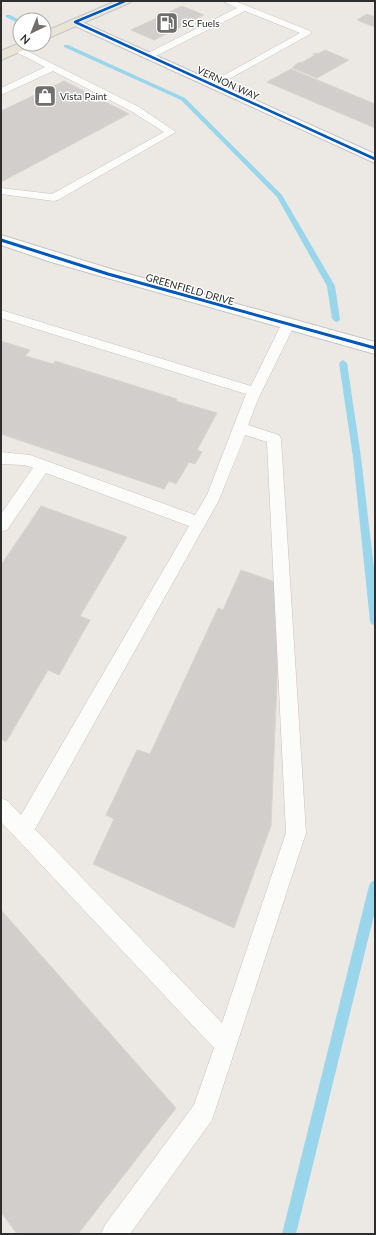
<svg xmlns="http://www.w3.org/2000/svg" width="376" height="1235" viewBox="0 0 376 1235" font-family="Lato,sans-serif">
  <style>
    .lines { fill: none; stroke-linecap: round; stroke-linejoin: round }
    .stream { fill: #99d6ec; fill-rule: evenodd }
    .building { fill: #d1cecb; stroke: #d7d4d0 }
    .lane-casing { stroke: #c5c4c5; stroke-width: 1 }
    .street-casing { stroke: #c5c4c5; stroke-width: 2 }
    .secondary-casing { stroke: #c5c4c5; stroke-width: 2 }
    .primary-casing { stroke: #c6c5c4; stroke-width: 2 }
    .lane { fill: #fcfcfb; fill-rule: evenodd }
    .street { fill: #fcfcfb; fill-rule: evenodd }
    .secondary { fill: #fcfcfb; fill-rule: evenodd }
    .primary { fill: #e8e4d6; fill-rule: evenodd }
    .cycleway-far1-casing { stroke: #fff; stroke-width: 4 }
    .cycleway-casing { stroke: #fff; stroke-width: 5 }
    .cycleway-far1 { stroke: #0057b8; stroke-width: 2.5 }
    .cycleway { stroke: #0057b8; stroke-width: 3 }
    .labels { text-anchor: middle; stroke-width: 3; stroke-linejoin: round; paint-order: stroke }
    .far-poi-label { font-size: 10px; fill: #2e2e2e; stroke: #fff; text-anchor: start }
    .far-street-label { font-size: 10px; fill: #2e2e2e; stroke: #fff }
  </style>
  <rect width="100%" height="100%" fill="#ece8e4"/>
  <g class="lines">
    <path class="stream" d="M6 15H10L20 20V24L6 17Z
      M64 45H68L185 98 282 195 335 286 340 319 339 321 336 322 332 319 327 286 277 197 181 100 64 47Z
      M343 360 347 363 361 457 375 577V625L371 624 370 621 353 457 339 363Z
      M375 880V911L296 1234H282L369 886 371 882Z"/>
  </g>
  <path class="building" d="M182 6 204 15 154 40 131 30Z
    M367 14 375 17V27L357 20Z
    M325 50 349 60 317 78 292 68 299 62 301 63 315 55 313 54 316 53 318 54Z
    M291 69 375 104V128L267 82Z
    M64 81 129 114 1 182V111Z
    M1 341 30 350 25 356 53 364 55 361 177 399 176 401 217 413 197 450 202 452 195 464 189 462 176 484 169 481 164 489 1 434Z
    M41 506 127 537 80 616 90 620 59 675 48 670 6 742 1 739V565Z
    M241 570 281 584 271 826 234 928 93 864 114 819 106 815 137 750 150 754 218 608 223 610Z
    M1 910 176 1108 78 1234H17L1 1212Z"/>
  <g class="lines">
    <g class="lane-casing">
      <path id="lane" d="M223 1H235L310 31 312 33 213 88 208 85 210 83 300 33 245 11 152 58H146L144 56 146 54 237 8Z
        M17 46 139 107 176 132 58 200 54 201 1 194V188L52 194 164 132 131 111 53 71 1 95V88L45 67 14 51 12 49 14 47Z
        M1 310 251 386 283 321 288 320 293 321 295 324 258 399 248 425 279 435 281 439 306 833 212 1120 130 1234H101L105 1225 194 1105 214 1048 1 822V798L8 801 21 815 189 526 46 473 7 530 1 532V514L33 468 24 465 1 464V452L30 455 195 515 207 495 246 394 1 318ZM245 435 267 442 286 833 222 1023 35 829 219 500Z"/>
    </g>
    <g class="street-casing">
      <path id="street" d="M75 19 375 154V163L71 24 69 22 71 20Z"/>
    </g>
    <g class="secondary-casing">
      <path id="secondary" d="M1 235 114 270 375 342V354L51 262 1 245Z"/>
    </g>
    <g class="primary-casing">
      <path id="primary" d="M116 1H131L129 3 44 40V32Z
        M20 43V44H33L31 47 1 60V51Z"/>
    </g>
    <use href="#lane" class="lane"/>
    <use href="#street" class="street"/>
    <use href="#secondary" class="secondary"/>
    <use href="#primary" class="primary"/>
    <g class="cycleway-far1-casing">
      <path id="cycleway-far1" d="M75 22 375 159
        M75 22 125 1"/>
    </g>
    <g class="cycleway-casing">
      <path id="cycleway" d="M1 240 108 274 375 348"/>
    </g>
    <use href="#cycleway-far1" class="cycleway-far1"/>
    <use href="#cycleway" class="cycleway"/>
  </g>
  <defs>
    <g id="fuel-square" transform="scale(1.15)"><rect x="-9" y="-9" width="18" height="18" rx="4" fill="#706f6e" stroke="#fff"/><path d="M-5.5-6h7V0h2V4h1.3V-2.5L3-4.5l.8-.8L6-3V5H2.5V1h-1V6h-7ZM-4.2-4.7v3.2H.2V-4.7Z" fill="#fff"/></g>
    <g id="shop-square" transform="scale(1.15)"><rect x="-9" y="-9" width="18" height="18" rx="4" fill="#706f6e" stroke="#fff"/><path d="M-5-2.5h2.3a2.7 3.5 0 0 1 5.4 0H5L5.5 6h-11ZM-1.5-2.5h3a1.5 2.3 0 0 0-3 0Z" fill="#fff"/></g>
  </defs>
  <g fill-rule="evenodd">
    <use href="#fuel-square" x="167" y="23"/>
    <use href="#shop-square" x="45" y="96"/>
  </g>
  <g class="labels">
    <g class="far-poi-label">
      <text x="182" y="27">SC Fuels</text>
      <text x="60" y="100">Vista Paint</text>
    </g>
    <g class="far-street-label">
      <text transform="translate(228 83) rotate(25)" y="4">VERNON WAY</text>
      <text transform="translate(190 289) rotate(16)" y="4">GREENFIELD DRIVE</text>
    </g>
  </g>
  <rect width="376" height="1235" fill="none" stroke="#2e2e2e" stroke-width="4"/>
  <g transform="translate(32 32) rotate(223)"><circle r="19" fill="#ffffff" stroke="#ababab"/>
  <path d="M0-3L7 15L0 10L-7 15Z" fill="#706f6e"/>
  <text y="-6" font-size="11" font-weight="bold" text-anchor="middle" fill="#2e2e2e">N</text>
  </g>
</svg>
